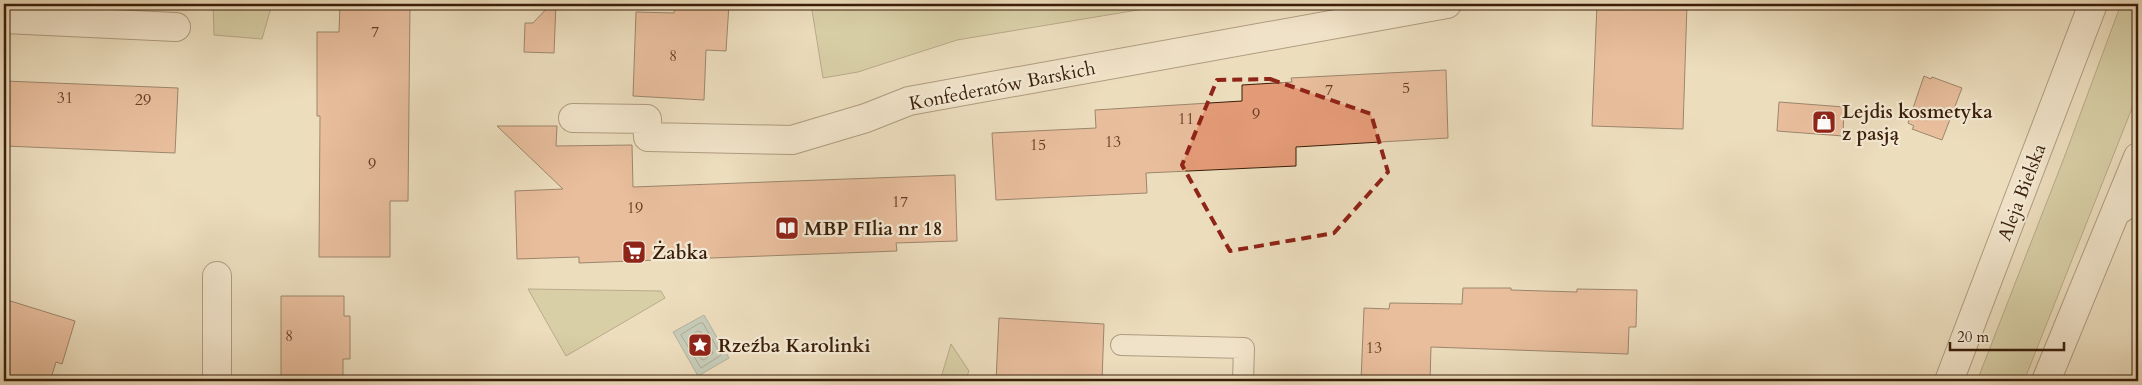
<svg xmlns="http://www.w3.org/2000/svg" width="2142" height="385" viewBox="0 0 2142 385" font-family="Cardo,serif">
  <style>
    .green { fill: #bfbf8c; stroke: #7c6e4a }
    .water { fill: #99bbb6; stroke: #737c71 }
    .lines { fill: none; stroke-linecap: round; stroke-linejoin: round }
    .shore { stroke: #6a6c60; stroke-width: 1 }
    .building { fill: #e39a77; stroke: #3a1e09 }
    .service-casing { stroke: #664e36; stroke-width: 22 }
    .minor-casing { stroke: #664e36; stroke-width: 30 }
    .tertiary-casing { stroke: #664e36; stroke-width: 30 }
    .service { stroke: #f3e9d4; stroke-width: 20 }
    .minor { stroke: #f3e9d4; stroke-width: 28 }
    .tertiary { stroke: #f3e9d4; stroke-width: 28 }
    .marked { fill: none; stroke: #8f2418; stroke-width: 4; stroke-dasharray: 10 6; stroke-linejoin: round }
    .labels { text-anchor: middle; stroke-width: 4.5; stroke-linejoin: round; paint-order: stroke }
    .number-label { font-size: 16px; fill: #643d24 }
    .street-label { font-size: 19px; fill: #3a1e09; stroke: #f3e9d4 }
    .poi-label { font-size: 19px; font-weight: bold; fill: #3a1e09; stroke: #f3e9d4; text-anchor: start }
  </style>
  <rect width="100%" height="100%" fill="#ecddbd"/>
  <filter id="stains"><feTurbulence type="fractalNoise" baseFrequency=".004" numOctaves="4"/><feColorMatrix values="0 0 0 0 .2 0 0 0 0 .09 0 0 0 0 .02 0 0 0 .5 -.17"/></filter>
  <radialGradient id="worn" r=".72"><stop offset=".6" stop-color="#630" stop-opacity="0"/><stop offset="1" stop-color="#630" stop-opacity=".3"/></radialGradient>
  <path class="green" d="M213 4H272L262 39 214 35Z
    M811 4H1174L957 40 858 72 823 78Z
    M2121 4H2138V93L2024 381H1977L2064 158Z
    M528 289 661 291 665 298 566 356Z
    M951 344 969 371 965 381H940Z"/>
  <path class="water" d="M704 315 729 358 698 376 673 332Z"/>
  <g class="lines">
    <path class="shore" d="M700 323H703L721 355 701 368 681 335Z
      M698 331 701 332 713 353 704 360 701 359 690 338Z"/>
  </g>
  <path class="building" d="M340 4H410L408 201H390V257H319L320 116H317V32H339Z
    M551 4H556L554 53 524 52 525 23H533Z
    M675 4H729L726 51 706 50 704 100 633 96 636 12 674 13Z
    M1597 4H1687L1683 129 1592 126Z
    M1446 70 1448 138 1296 147V166L1146 173 1147 193 996 200 992 133 1096 128 1095 110 1242 101V85L1292 82 1291 78Z
    M1924 76 1931 79 1932 77 1962 88 1942 140 1912 129 1914 126 1908 123Z
    M4 81 178 88 175 153 4 146Z
    M1779 102 1844 107 1843 136 1777 131Z
    M497 126H557L556 146 632 145 633 187 955 175 957 241 896 243 897 251 579 263V257L517 259 515 191 563 189Z
    M1463 288H1511V290L1577 292V289L1637 290 1636 327H1629L1628 354 1431 347 1430 381H1361L1364 308 1389 309 1390 303 1462 304Z
    M281 296H344V316H350V359H343V381H281Z
    M4 299 75 321 62 364 56 362 50 381H4Z
    M999 318 1104 324 1102 381H996Z"/>
  <g class="lines">
    <g class="service-casing">
      <path id="service" d="M2114 218 2138 202
        M1121 345 1244 348 1243 381"/>
    </g>
    <g class="minor-casing">
      <path id="minor" d="M4 19 176 27
        M573 118 647 119 648 137 792 140 866 118 909 101 1447 4
        M217 276V381"/>
    </g>
    <g class="tertiary-casing">
      <path id="tertiary" d="M1949 381 2093 4
        M2046 381 2138 157"/>
    </g>
    <use href="#service" class="service"/>
    <use href="#minor" class="minor"/>
    <use href="#tertiary" class="tertiary"/>
  </g>
  <path d="M0 0H2142V385H0ZM1270 79 1371 114 1388 172 1334 233 1230 251 1182 165 1217 80Z" fill="#ecddbd" fill-opacity=".55" fill-rule="evenodd"/>
  <path class="marked" d="M1270 79 1371 114 1388 172 1334 233 1230 251 1182 165 1217 80Z"/>
  <defs>
    <g id="shop-square" transform="scale(1.25)"><rect x="-9" y="-9" width="18" height="18" rx="4" fill="#8f2418" stroke="#f3e9d4"/><path d="M-5-2.5h2.3a2.7 3.5 0 0 1 5.4 0H5L5.5 6h-11ZM-1.5-2.5h3a1.5 2.3 0 0 0-3 0Z" fill="#fff"/></g>
    <g id="library-square" transform="scale(1.25)"><rect x="-9" y="-9" width="18" height="18" rx="4" fill="#8f2418" stroke="#f3e9d4"/><path d="M-6-4Q-3-5.5-.7-3.5V5Q-3 3-6 4ZM6-4Q3-5.5 .7-3.5V5Q3 3 6 4Z" fill="#fff"/></g>
    <g id="supermarket-square" transform="scale(1.25)"><rect x="-9" y="-9" width="18" height="18" rx="4" fill="#8f2418" stroke="#f3e9d4"/><path d="M-6-5.5h2.5l.6 2H6L4.5 2H-2.5L-4.4-4H-6ZM-1.5 3.2a1.3 1.3 0 1 0 .1 0ZM3 3.2a1.3 1.3 0 1 0 .1 0Z" fill="#fff"/></g>
    <g id="sight-square" transform="scale(1.25)"><rect x="-9" y="-9" width="18" height="18" rx="4" fill="#8f2418" stroke="#f3e9d4"/><path d="M0-6L1.8-2.2L6-1.7L2.9 1.2L3.7 5.4L0 3.3L-3.7 5.4L-2.9 1.2L-6-1.7L-1.8-2.2Z" fill="#fff"/></g>
  </defs>
  <g fill-rule="evenodd">
    <use href="#shop-square" x="1824" y="122"/>
    <use href="#library-square" x="787" y="228"/>
    <use href="#supermarket-square" x="634" y="252"/>
    <use href="#sight-square" x="700" y="345"/>
  </g>
  <g class="labels">
    <g class="number-label">
      <text x="375" y="37">7</text>
      <text x="673" y="61">8</text>
      <text x="1406" y="93">5</text>
      <text x="1329" y="95">7</text>
      <text x="65" y="103">31</text>
      <text x="143" y="105">29</text>
      <text x="1256" y="119">9</text>
      <text x="1186" y="124">11</text>
      <text x="1113" y="147">13</text>
      <text x="1038" y="150">15</text>
      <text x="372" y="169">9</text>
      <text x="900" y="207">17</text>
      <text x="635" y="213">19</text>
      <text x="289" y="341">8</text>
      <text x="1374" y="353">13</text>
    </g>
    <g class="street-label">
      <text transform="translate(1002 85) rotate(-11)" y="7">Konfederatów Barskich</text>
      <text transform="translate(2021 192) rotate(-69)" y="7">Aleja Bielska</text>
    </g>
    <g class="poi-label">
      <text x="1842" y="118">Lejdis kosmetyka<tspan x="1842" dy="22">z pasją</tspan></text>
      <text x="804" y="235">MBP FIlia nr 18</text>
      <text x="652" y="259">Żabka</text>
      <text x="718" y="352">Rzeźba Karolinki</text>
    </g>
  </g>
  <rect width="2142" height="385" fill="none" stroke="#ecddbd" stroke-width="20"/>
  <rect x="5" y="5" width="2132" height="375" fill="none" stroke="#3a1e09" stroke-width="2.5"/>
  <rect x="10" y="10" width="2122" height="365" fill="none" stroke="#3a1e09"/>
  <path d="M1950 342v8h114v-8" fill="none" stroke="#3a1e09" stroke-width="2.5"/>
  <text x="1957" y="342" font-size="15" fill="#3a1e09" stroke="#f3e9d4" stroke-width="4" paint-order="stroke">20 m</text>
  <rect width="100%" height="100%" filter="url(#stains)"/>
  <rect width="100%" height="100%" fill="url(#worn)"/>
</svg>
